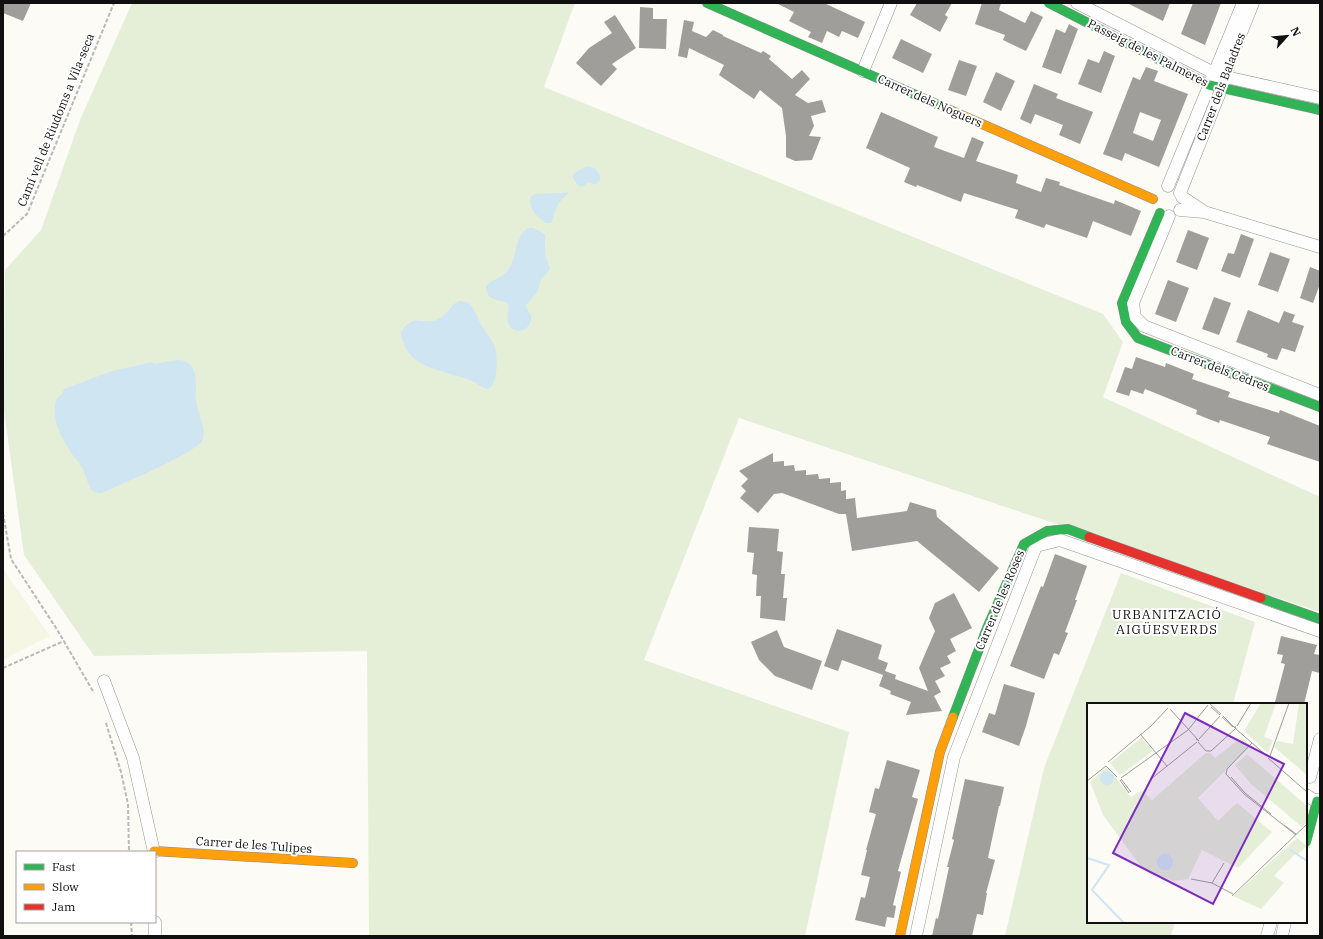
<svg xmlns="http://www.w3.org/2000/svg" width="1323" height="939" viewBox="0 0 1323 939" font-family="'IBM Plex Serif',serif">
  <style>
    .farmland { fill: #f6f6e4 }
    .green { fill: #e5efd8 }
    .water { fill: #cfe5f2 }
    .building { fill: #a09e9b; fill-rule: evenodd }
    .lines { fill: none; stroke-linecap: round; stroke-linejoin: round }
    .street-casing { stroke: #969694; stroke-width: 13 }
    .fast-casing { stroke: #8d8c8a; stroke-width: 10 }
    .slow-casing { stroke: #8d8c8a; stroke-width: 10 }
    .jam-casing { stroke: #8d8c8a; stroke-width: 10 }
    .path { stroke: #b9b9b8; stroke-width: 2; stroke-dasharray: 4 2; stroke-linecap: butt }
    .street { stroke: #fffefe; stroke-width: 12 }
    .fast { stroke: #30b455; stroke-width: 9 }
    .slow { stroke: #ff9f0a; stroke-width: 9 }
    .jam { stroke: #e5322d; stroke-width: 9 }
    .labels { text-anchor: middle; stroke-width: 4; stroke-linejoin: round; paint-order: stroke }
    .street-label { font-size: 12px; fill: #101010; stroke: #fff }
    .neighbourhood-label { font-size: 13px; letter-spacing: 1px; fill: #101010; stroke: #fff }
    .inset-river { fill: none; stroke: #cfe5f2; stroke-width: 2 }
    .inset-road { fill: none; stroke: #9e9d9a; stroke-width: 1 }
    .view { fill: #7b2cbf; fill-opacity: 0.15; stroke: #7b2cbf; stroke-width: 2 }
    .inset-edge { fill: none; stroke: #101010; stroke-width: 2 }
  </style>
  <rect width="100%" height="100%" fill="#fcfbf6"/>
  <path class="farmland" d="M3 569 50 636 3 660Z"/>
  <path class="green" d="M132 3H575L544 87 1103 314 1123 342 1103 397 1320 497V612L739 418 644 660 849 732 805 936H369L367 651 94 656 24 555 4 411 5 270 41 230 80 120Z
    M1121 573 1255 622 1233 704H1088V922H1175L1171 936H1005L1044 768Z"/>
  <path class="water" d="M587 166C592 167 596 168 598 172 602 177 601 184 594 184 589 184 593 182 588 183 586 184 584 186 582 187L578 186 573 178V174Z
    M569 192 558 204 551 223H546C537 216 527 209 531 196L535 194 562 193Z
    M527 228H533L545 234V254L550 268 548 272 541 279 538 291 526 305C526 311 532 313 531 319 531 330 515 336 509 325 505 319 510 310 508 304 500 298 487 303 486 287 491 279 503 278 509 269 517 256 514 240 527 228Z
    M459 301C474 300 476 316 482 326 486 333 491 338 494 345 498 355 498 379 491 387L488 389C481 388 477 383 472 381 449 371 413 370 404 344 402 340 401 337 401 332 414 310 425 328 440 318 448 314 450 305 459 301Z
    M177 360C192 360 196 371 196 385 196 392 195 399 197 406 199 416 206 428 203 439 199 452 119 485 102 493 90 495 89 485 86 477 84 470 79 461 74 457 63 441 49 418 57 398L62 394 64 389 112 371 152 362 154 364Z"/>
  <path class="building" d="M3 3H31L23 21 3 13Z
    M776 3H824L865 22 858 38 842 31 839 37 827 31 822 43 808 37 811 32 789 21 794 12Z
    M917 3H952L945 15 948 17 940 32 910 15Z
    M982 3H1001L999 10 1025 23 1031 11 1043 17 1026 51 1003 40 1005 35 975 24Z
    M1127 3H1170L1163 21Z
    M1193 3H1221L1205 45 1181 34Z
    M640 7 653 8V19H667L666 49 639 48Z
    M615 15 636 48 612 64 617 69 601 86 576 63 589 48 612 33 604 22Z
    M684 20 694 22 692 31 706 37 713 30 723 35V36L761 53 763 51 771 56 769 59 792 79 802 70 810 79 795 95 808 103 822 100 826 112 811 116 814 126 809 136 821 137 812 160 795 161 786 157V136L782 108 760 90 754 99 719 75 724 65 689 48 687 58 678 56Z
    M1069 24 1078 29 1061 74 1042 67 1056 29 1065 33Z
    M901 39 932 54 923 73 892 58Z
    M1104 51 1115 56 1101 93 1078 84 1088 59 1099 63Z
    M959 60 977 66 966 96 948 90Z
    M1146 67 1158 71 1154 81 1188 94 1159 167 1125 153 1122 161 1103 154 1133 77 1140 80ZM1140 112 1161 120 1153 141 1133 133Z
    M996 72 1015 81 1001 111 983 102Z
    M1034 84 1058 94 1056 98 1093 112 1080 144 1059 135 1063 125 1035 114 1031 124 1020 119Z
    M881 112 938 137 934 147 964 158 972 137 984 142 976 161 1018 175 1016 183 1041 192 1046 178 1060 182 1059 185 1114 204 1115 200 1141 211 1131 236 1093 221 1087 238 1046 224 1044 228 1015 218 1018 210 964 193 961 202 917 185 916 187 904 182 910 168 866 148Z
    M1188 230 1209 238 1197 270 1176 262Z
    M1241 234 1254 239 1240 278 1221 271 1228 253 1234 254Z
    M1270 252 1290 259 1278 292 1258 285Z
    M1310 267 1320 271V284L1313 303 1300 298Z
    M1168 280 1189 288 1176 322 1155 314Z
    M1214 297 1231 303 1219 335 1202 329Z
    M1248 310 1279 323 1284 311 1295 315 1292 322 1304 326 1295 352 1282 348 1277 360 1267 357 1268 354 1236 342Z
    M1136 357 1165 367 1166 363 1194 374 1192 379 1230 392 1228 397 1279 413 1280 410 1320 426V462L1267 444 1270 437 1220 420 1219 423 1196 414 1197 410 1145 389 1143 394 1131 390 1129 396 1116 392 1125 367 1132 369Z
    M773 453V462L784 461V466L794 465 795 471 806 470V475L818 474 819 479 830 478V483L841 482V491L846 490V499L855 498 857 518 907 511 910 502 936 510 937 517 999 568 979 592 917 541 852 551 846 514H839L782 493 774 494 758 513 740 498 746 491 741 486 748 479 739 471Z
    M749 527 779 529 777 551 783 552 781 574H785L783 598H787L785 621 760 618 761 596H756L757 575 752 574 754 553 747 552Z
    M1055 554 1087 566 1075 600H1077L1065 632 1068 633 1059 655 1054 653 1044 679 1010 666 1041 586 1043 587Z
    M954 593 972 628 950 639 956 651 947 656 951 663 940 668 945 676 935 681 941 692 934 696 942 711 906 715 911 702 890 694 891 691 879 686 883 675 842 660 838 671 824 666 837 629 882 645 878 659 888 663 885 671 896 675 895 679 928 691 919 668 935 631 929 618 935 603Z
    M777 630 784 647 822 661 812 690 775 676 759 660 751 642Z
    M1281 636 1317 645 1314 654 1320 655V673L1312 671 1304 704H1283L1275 702 1285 664 1281 663 1283 655 1277 654Z
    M1004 684 1035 693 1026 726 1019 746 982 732 989 713 995 715Z
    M887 760 920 770 912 797 918 799 898 871 901 872 893 905 896 906 894 918 887 917 885 927 855 920 861 897 865 898 870 877 861 875 867 850H866L876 814 869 812 875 788 879 789Z
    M965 779 1004 787 1000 806H999L988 858 995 860 986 893H987L983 915 977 914 972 936H932L936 918 938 919 949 867H947L954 840 952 839Z"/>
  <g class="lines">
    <g class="street-casing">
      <path id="street" d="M1077 3 1214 73 1226 77 1320 98
        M863 71 891 3
        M1168 186 1243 3
        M1180 193 1222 87 1231 58 1253 3
        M1182 197 1203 211
        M1180 210 1204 212 1320 247
        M1169 216 1133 303 1135 317 1144 326 1320 395
        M104 681 133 758 154 852
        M1310 777 1320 739
        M1306 795 1314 800H1320
        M155 922V936
        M916 936 954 757 1036 546 1060 540 1320 631
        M1267 936 1271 922
        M1282 936 1285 922"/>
    </g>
    <g class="fast-casing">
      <path id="fast" d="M707 3 950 110
        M1049 3 1209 85 1320 110
        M1160 213 1122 303 1126 322 1138 338 1320 407
        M1261 598 1320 619
        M953 717 987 628 1024 544 1047 531 1068 529 1089 537
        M1306 842 1317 801"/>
    </g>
    <g class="slow-casing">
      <path id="slow" d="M950 110 1153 199
        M154 851 353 863
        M900 936 940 752 953 717"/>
    </g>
    <g class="jam-casing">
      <path id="jam" d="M1089 537 1261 598"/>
    </g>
    <path class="path" d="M3 236 27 214 114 3
      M3 513 11 559 58 631 94 693
      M3 668 64 641
      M106 723 121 772 128 804 129 852
      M131 922 132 936"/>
    <use href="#street" class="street"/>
    <use href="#fast" class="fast"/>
    <use href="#slow" class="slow"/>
    <use href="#jam" class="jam"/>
  </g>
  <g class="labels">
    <g class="street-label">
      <text transform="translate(1148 53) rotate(27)" y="4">Passeig de les Palmeres</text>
      <text transform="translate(1221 87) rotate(-69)" y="4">Carrer dels Baladres</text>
      <text transform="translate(930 101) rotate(24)" y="4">Carrer dels Noguers</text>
      <text transform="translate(56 120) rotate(-68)" y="4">Camí vell de Riudoms a Vila-seca</text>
      <text transform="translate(1220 369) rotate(21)" y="4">Carrer dels Cedres</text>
      <text transform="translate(1000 600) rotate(-67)" y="4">Carrer de les Roses</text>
      <text transform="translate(254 845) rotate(4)" y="4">Carrer de les Tulipes</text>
    </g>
    <g class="neighbourhood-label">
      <text x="1167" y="619">URBANITZACIÓ<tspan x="1167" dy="15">AIGÜESVERDS</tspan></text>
    </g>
  </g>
  <g transform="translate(1087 703)">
    <rect width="220" height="220" fill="#fcfbf6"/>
    <path d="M174 0H189L177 34 186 37 181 50 157 28ZM212 0H220V72L187 44 190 38 206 41ZM155 34 163 43 111 95 131 118 150 100 185 129 151 165 115 147 101 176 86 178 55 165 16 112 3 79 20 64 44 94 55 87 65 97 119 50H123L128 55ZM54 35 66 48 33 72 23 60ZM160 51 220 103V119L215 124 164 81 148 62ZM210 135 220 143 210 152 208 151 187 173 197 180 174 206 146 193Z" fill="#e5efd8"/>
    <path d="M13 75a7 7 0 1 1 14 0a7 7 0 1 1-14 0ZM70 159a8 8 0 1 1 16 0a8 8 0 1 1-16 0Z" fill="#cfe5f2"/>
    <path class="inset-river" d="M202 146 220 158M0 155 22 162 5 187 37 220"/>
    <path class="inset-road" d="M123 1 134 11M124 4 133 12M83 6 112 38 109 36M136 13 149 26 148 23M135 14 146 24M150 23 164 0M149 26 180 53M54 32 80 63M112 36 133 13M111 39 119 48H124L148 26M165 40 140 66 139 71 157 91 209 132M183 53 202 0M181 55 220 89M21 59 64 23 81 5M144 74 158 90 184 111M34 75 101 27 121 2M34 76 44 89M64 76 110 39M33 77 42 90M0 78 19 63 30 74M197 122 209 131M104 176 125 180 146 191M125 180 137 160M145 193 220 121"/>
    <path class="view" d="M98 10 197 61 126 201 26 150Z"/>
    <rect width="220" height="220" class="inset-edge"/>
  </g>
  <rect width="1323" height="939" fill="none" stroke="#101010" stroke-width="8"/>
  <rect x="16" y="851" width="140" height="72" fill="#ffffff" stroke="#9f9f9f"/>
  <rect x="24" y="864" width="20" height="6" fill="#30b455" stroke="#9f9f9f"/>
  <text x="52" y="871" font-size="12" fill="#101010">Fast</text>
  <rect x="24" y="884" width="20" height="6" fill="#ff9f0a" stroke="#9f9f9f"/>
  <text x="52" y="891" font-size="12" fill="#101010">Slow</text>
  <rect x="24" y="904" width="20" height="6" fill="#e5322d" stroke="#9f9f9f"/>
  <text x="52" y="911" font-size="12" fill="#101010">Jam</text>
  <g transform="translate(1287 36) rotate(63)" stroke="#ffffff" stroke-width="3" paint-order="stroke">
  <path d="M0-3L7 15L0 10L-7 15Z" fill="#101010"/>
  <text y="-6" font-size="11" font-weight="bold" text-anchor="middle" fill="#101010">N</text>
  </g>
</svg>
